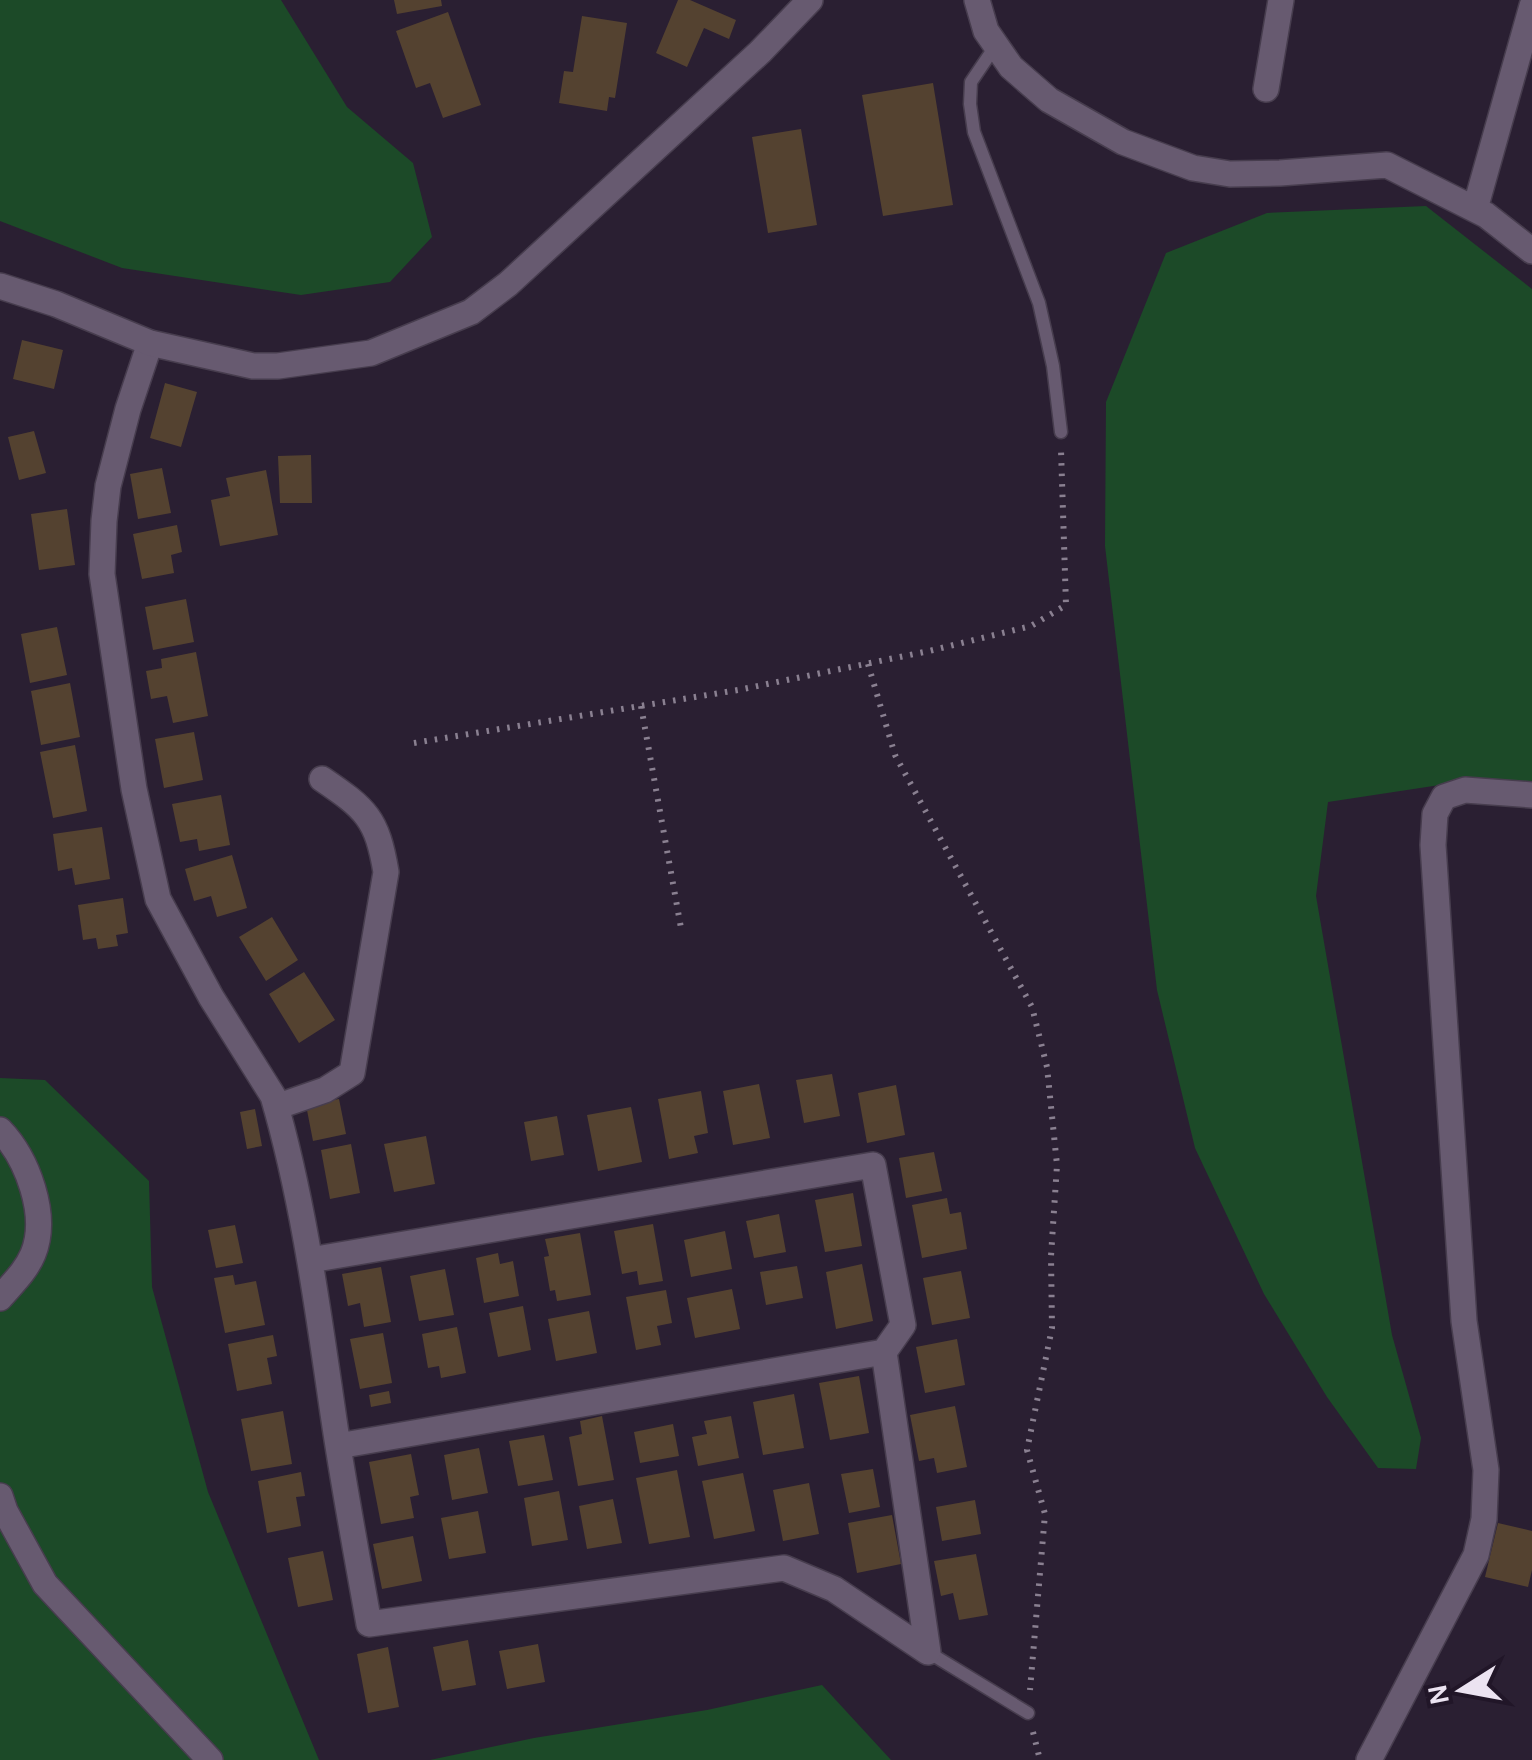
<svg xmlns="http://www.w3.org/2000/svg" width="1532" height="1760" viewBox="0 0 1532 1760" font-family="Karla,sans-serif">
  <style>
    .green { fill: #1c4a28 }
    .building { fill: #544230 }
    .lines { fill: none; stroke-linecap: round; stroke-linejoin: round }
    .service-casing { stroke: #473d4e; stroke-width: 15 }
    .minor-casing { stroke: #473d4e; stroke-width: 28 }
    .tertiary-casing { stroke: #473d4e; stroke-width: 28 }
    .path { stroke: #8a8091; stroke-width: 6; stroke-dasharray: 2.5 8; stroke-linecap: butt }
    .service { stroke: #675a70; stroke-width: 12 }
    .minor { stroke: #675a70; stroke-width: 25 }
    .tertiary { stroke: #675a70; stroke-width: 25 }
  </style>
  <rect width="100%" height="100%" fill="#2a1f32"/>
  <path class="green" d="M0 0H281L347 107 413 163 432 237 390 282 301 295 122 268 0 221Z
    M1426 206 1532 289V803L1453 783 1328 802 1316 896 1392 1335 1421 1438 1416 1469 1378 1468 1327 1397 1264 1294 1195 1148 1157 990 1105 546 1106 402 1166 253 1267 213Z
    M0 1078 45 1080 149 1181 152 1287 208 1492 319 1760H0Z
    M822 1685 891 1760H430L534 1738 707 1710Z"/>
  <path class="building" d="M394 0H441L442 6 397 14Z
    M678 0H690L736 20 729 39 704 28 687 67 656 53Z
    M448 12 481 105 443 118 430 83 416 88 396 31Z
    M582 16 627 23 615 98 609 97 607 111 559 103 564 71 573 72Z
    M933 83 953 205 883 216 862 95Z
    M801 129 817 225 768 233 752 137Z
    M22 340 63 350 54 389 13 379Z
    M165 383 197 392 181 447 150 438Z
    M34 431 46 473 19 480 8 437Z
    M311 455 312 503H280L278 456Z
    M162 468 171 513 138 519 130 474Z
    M266 470 278 535 220 546 211 500 230 496 226 478Z
    M67 509 75 565 39 570 31 514Z
    M177 525 182 552 171 555 174 573 142 579 133 534Z
    M186 599 194 642 153 650 145 607Z
    M57 627 67 675 30 683 21 634Z
    M196 652 208 716 173 723 167 696 151 699 146 671 162 668 161 659Z
    M70 683 80 737 41 745 31 691Z
    M194 732 203 780 164 788 155 739Z
    M75 745 87 811 53 818 40 752Z
    M221 795 230 845 199 851 197 839 180 842 172 804Z
    M102 827 110 879 75 885 72 868 58 871 53 834Z
    M232 855 247 908 217 917 211 896 194 901 185 869Z
    M123 898 128 933 116 935 118 946 98 949 96 938 83 940 78 905Z
    M272 917 298 960 266 981 239 937Z
    M304 972 335 1020 299 1043 269 994Z
    M832 1074 840 1116 804 1123 796 1080Z
    M759 1084 770 1138 733 1145 723 1091Z
    M896 1085 905 1135 867 1143 858 1093Z
    M701 1091 708 1133 694 1136 698 1153 669 1159 658 1099Z
    M339 1099 346 1134 313 1141 306 1105Z
    M631 1107 642 1162 598 1171 587 1115Z
    M255 1109 262 1146 247 1149 240 1112Z
    M557 1116 564 1155 531 1161 524 1122Z
    M426 1136 435 1184 394 1192 384 1144Z
    M351 1144 360 1193 330 1199 321 1150Z
    M934 1152 942 1191 906 1198 899 1158Z
    M853 1193 862 1246 825 1252 815 1200Z
    M947 1198 950 1214 961 1212 967 1249 922 1258 912 1205Z
    M779 1214 786 1252 754 1258 746 1221Z
    M653 1224 663 1281 639 1285 637 1271 622 1274 614 1231Z
    M235 1225 243 1263 216 1268 208 1230Z
    M725 1231 732 1269 691 1277 684 1240Z
    M580 1233 591 1295 557 1301 555 1290 550 1291 544 1257 549 1256 545 1239Z
    M498 1253 500 1264 513 1261 519 1296 484 1303 476 1258Z
    M862 1264 873 1321 836 1329 826 1272Z
    M797 1266 803 1298 766 1305 760 1272Z
    M381 1267 391 1322 364 1327 360 1303 348 1306 342 1274Z
    M445 1269 454 1315 419 1321 410 1276Z
    M961 1271 970 1318 932 1325 923 1278Z
    M233 1275 235 1285 256 1281 265 1325 225 1333 214 1278Z
    M732 1289 740 1329 695 1338 687 1298Z
    M666 1290 672 1323 657 1326 661 1345 636 1350 626 1297Z
    M523 1306 531 1350 498 1357 489 1313Z
    M589 1311 597 1353 556 1361 548 1319Z
    M457 1327 466 1373 441 1378 439 1366 428 1368 422 1334Z
    M383 1333 392 1383 360 1389 350 1339Z
    M273 1335 277 1356 267 1358 272 1384 237 1391 228 1344Z
    M957 1339 965 1385 925 1393 916 1347Z
    M859 1376 869 1433 830 1440 819 1383Z
    M389 1391 391 1403 371 1407 369 1395Z
    M794 1394 804 1448 763 1455 753 1402Z
    M955 1406 967 1467 937 1473 934 1458 919 1461 910 1415Z
    M283 1411 292 1464 251 1471 241 1419Z
    M602 1416 614 1480 578 1486 569 1437 582 1434 580 1421Z
    M731 1416 739 1458 698 1466 692 1437 707 1434 704 1421Z
    M673 1424 679 1456 640 1463 634 1432Z
    M544 1435 553 1480 518 1486 509 1441Z
    M479 1448 488 1493 452 1500 444 1455Z
    M411 1454 419 1495 410 1497 414 1518 381 1524 369 1462Z
    M873 1469 880 1507 849 1513 841 1474Z
    M677 1470 690 1537 649 1544 636 1478Z
    M301 1472 305 1496 296 1497 301 1526 267 1533 258 1481Z
    M743 1473 755 1531 714 1539 702 1481Z
    M809 1483 819 1534 783 1541 773 1490Z
    M559 1491 568 1540 532 1546 524 1498Z
    M613 1499 622 1543 587 1549 579 1506Z
    M975 1500 981 1534 942 1541 936 1507Z
    M478 1511 486 1553 449 1559 441 1518Z
    M892 1515 901 1564 857 1573 848 1523Z
    M1498 1523 1532 1531V1570L1528 1587 1485 1577Z
    M413 1536 422 1581 382 1589 373 1544Z
    M323 1551 333 1600 298 1607 288 1558Z
    M976 1554 988 1615 959 1620 953 1593 941 1596 934 1561Z
    M468 1640 476 1685 442 1691 433 1647Z
    M538 1644 545 1682 507 1689 499 1651Z
    M388 1647 399 1707 368 1713 357 1654Z"/>
  <g class="lines">
    <g class="service-casing">
      <path id="service" d="M996 45 971 82 970 104 974 132 1039 303 1053 366 1061 432
        M928 1652 1028 1713"/>
    </g>
    <g class="minor-casing">
      <path id="minor" d="M1266 89 1281 0
        M150 343 128 409 108 486 104 521 102 574 134 789 158 899 211 997 273 1096C304 1202 318 1311 334 1420 344 1488 357 1556 369 1624L784 1568 834 1589 928 1652 884 1352 903 1325 873 1165 310 1260
        M276 1107 325 1090 352 1073 386 872C377 818 366 809 322 779
        M338 1446 884 1352
        M0 1496 5 1511 45 1584 210 1760
        M1369 1760 1476 1555 1484 1519 1486 1470 1464 1321 1433 845 1435 814 1444 797 1465 790 1532 795"/>
    </g>
    <g class="tertiary-casing">
      <path id="tertiary" d="M977 0 986 31 1011 67 1049 100 1123 142 1193 168 1230 174 1280 173 1387 165 1486 215 1532 251
        M1475 209 1532 6
        M0 286 56 304 150 343 253 366H278L371 353 471 312 508 284 760 52 810 0
        M0 1130C27 1158 49 1215 33 1254 26 1271 12 1284 0 1298"/>
    </g>
    <path class="path" d="M868 664 895 755 1032 1007 1047 1067 1057 1165 1051 1256 1052 1328 1027 1450 1045 1514 1030 1690
      M641 706 681 928
      M414 743 738 690 929 651 1031 626 1066 605 1061 450
      M1033 1732 1040 1760"/>
    <use href="#service" class="service"/>
    <use href="#minor" class="minor"/>
    <use href="#tertiary" class="tertiary"/>
  </g>
  <g transform="translate(1462 1690) rotate(259)" stroke="#211628" stroke-width="8" paint-order="stroke">
  <path d="M0-8L18 38L0 25L-18 38Z" fill="#ebe3f1"/>
  <text y="-15" font-size="28" font-weight="bold" text-anchor="middle" fill="#ebe3f1">N</text>
  </g>
</svg>
